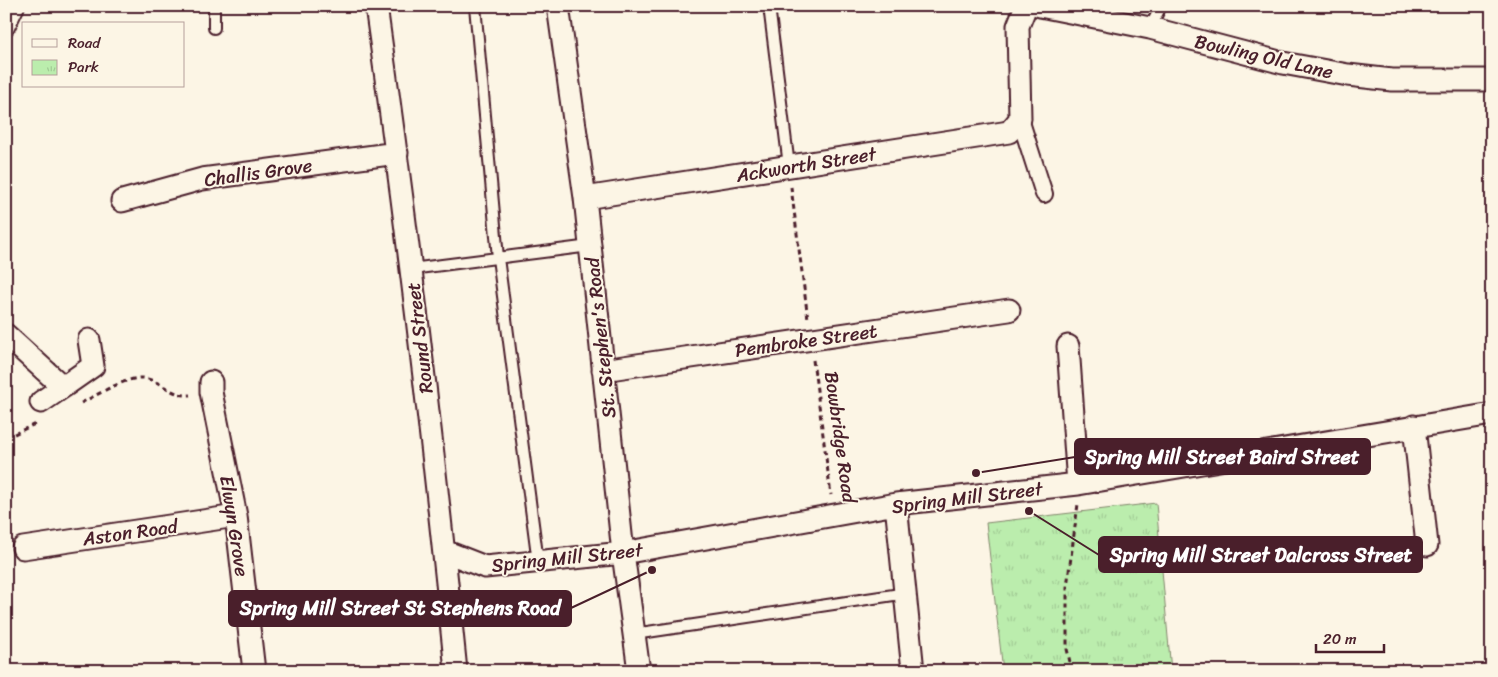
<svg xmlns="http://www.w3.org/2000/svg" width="1498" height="677" viewBox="0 0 1498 677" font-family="Sriracha,sans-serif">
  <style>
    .park { fill: url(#park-tufts); stroke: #82866c }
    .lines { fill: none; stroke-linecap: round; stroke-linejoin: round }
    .service-casing { stroke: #4a1f2b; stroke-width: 14 }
    .pedestrian-casing { stroke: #4a1f2b; stroke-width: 20 }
    .minor-casing { stroke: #4a1f2b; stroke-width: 25 }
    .path { stroke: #4a1f2b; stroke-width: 3; stroke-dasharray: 5 4; stroke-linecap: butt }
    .service { stroke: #fcf5e5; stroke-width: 10 }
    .pedestrian { stroke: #fcf5e5; stroke-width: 16 }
    .minor { stroke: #fcf5e5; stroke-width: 21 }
    .labels { text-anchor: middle; stroke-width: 4; stroke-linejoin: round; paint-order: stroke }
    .street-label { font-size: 19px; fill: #4a1f2b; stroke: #fcf5e5 }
    .leader { fill: none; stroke: #4a1f2b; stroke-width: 2 }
    .callout-dot { fill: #4a1f2b; stroke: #fcf5e5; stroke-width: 2 }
    .callout { fill: #4a1f2b; stroke: #4a1f2b; stroke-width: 2 }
    .callout-label { font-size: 20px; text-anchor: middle; font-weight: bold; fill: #fff }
  </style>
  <defs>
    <pattern id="park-tufts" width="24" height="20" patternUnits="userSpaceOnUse" patternTransform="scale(1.25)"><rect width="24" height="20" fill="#bbedad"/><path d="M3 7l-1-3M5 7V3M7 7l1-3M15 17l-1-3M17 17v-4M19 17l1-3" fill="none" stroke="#a2cb95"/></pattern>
  </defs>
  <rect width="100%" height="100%" fill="#fcf5e5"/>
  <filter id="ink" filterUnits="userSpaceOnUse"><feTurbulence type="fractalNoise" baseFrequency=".02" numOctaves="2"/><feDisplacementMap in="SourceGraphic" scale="10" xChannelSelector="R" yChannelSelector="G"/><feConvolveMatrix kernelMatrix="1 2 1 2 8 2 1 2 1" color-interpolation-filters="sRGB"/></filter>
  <g filter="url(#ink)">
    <path class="park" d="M1156 503 1171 671H1003L986 523Z"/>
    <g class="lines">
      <g class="service-casing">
        <path id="service" d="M475 6 498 258 538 562
          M769 6 789 166
          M214 28V6
          M1150 28 1161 6
          M411 269 590 246
          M634 634 907 593"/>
      </g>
      <g class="pedestrian-casing">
        <path id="pedestrian" d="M6 27 16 6
          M1020 119 1044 194"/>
      </g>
      <g class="minor-casing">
        <path id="minor" d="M376 6C407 227 434 449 456 671
          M558 6 585 198 623 553 639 671
          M1040 6 1150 28 1283 63 1348 75 1392 80H1492
          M585 198 1009 132 1020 119 1018 26 1026 6
          M122 201 202 179 397 153
          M6 335 63 387 93 366 89 340
          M1068 346 1078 484
          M603 370 1009 310
          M211 382V392L236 516 254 671
          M41 402 63 387
          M1414 426 1427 545
          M896 504 913 671
          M23 548 236 516
          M444 551 485 567 623 553 896 504 1078 484 1492 414"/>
      </g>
      <path class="path" d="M791 187 808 319
        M813 360 831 495
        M81 403C97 395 126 377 143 378 161 380 172 397 190 395
        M6 438 37 423
        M1072 671 1067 649V587L1078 504"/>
      <use href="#service" class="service"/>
      <use href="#pedestrian" class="pedestrian"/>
      <use href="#minor" class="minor"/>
    </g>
  </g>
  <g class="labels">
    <g class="street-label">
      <text transform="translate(1264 56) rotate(13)" y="7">Bowling Old Lane</text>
      <text transform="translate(806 164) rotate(-9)" y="7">Ackworth Street</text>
      <text transform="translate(258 172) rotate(-8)" y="7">Challis Grove</text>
      <text transform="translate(419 338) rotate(-97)" y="7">Round Street</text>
      <text transform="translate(600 338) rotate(-96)" y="7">St. Stephen's Road</text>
      <text transform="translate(806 340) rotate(-8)" y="7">Pembroke Street</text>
      <text transform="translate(841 437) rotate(82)" y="7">Bowbridge Road</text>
      <text transform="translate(967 497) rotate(-7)" y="7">Spring Mill Street</text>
      <text transform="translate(235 526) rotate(81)" y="7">Elwyn Grove</text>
      <text transform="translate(130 532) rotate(-8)" y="7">Aston Road</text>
      <text transform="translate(567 557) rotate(-6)" y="7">Spring Mill Street</text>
    </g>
  </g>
  <path class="leader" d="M976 473L1075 457M1029 511L1099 555M652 570L571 608"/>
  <g class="callout-dot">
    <circle cx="976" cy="473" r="5"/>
    <circle cx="1029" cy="511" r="5"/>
    <circle cx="652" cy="570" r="5"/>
  </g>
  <g class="callout">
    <rect x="1075" y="439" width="295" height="35" rx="5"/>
    <rect x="1099" y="537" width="323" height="35" rx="5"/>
    <rect x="229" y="591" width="342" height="35" rx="5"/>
  </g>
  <g class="callout-label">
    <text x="1222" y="464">Spring Mill Street Baird Street</text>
    <text x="1261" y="562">Spring Mill Street Dalcross Street</text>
    <text x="400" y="615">Spring Mill Street St Stephens Road</text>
  </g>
  <rect width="1498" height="677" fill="none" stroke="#fcf5e5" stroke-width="25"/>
  <rect x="12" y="12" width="1473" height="652" fill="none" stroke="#4a1f2b" stroke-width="2" filter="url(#ink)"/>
  <rect x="22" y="22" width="162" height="65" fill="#fcf5e5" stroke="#b59f9b"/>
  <rect x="32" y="39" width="25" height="8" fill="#fcf5e5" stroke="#b59f9b"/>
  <text x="68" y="48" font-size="15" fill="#4a1f2b">Road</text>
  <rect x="32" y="60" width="25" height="15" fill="url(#park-tufts)" stroke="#b59f9b"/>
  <text x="68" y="72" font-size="15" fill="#4a1f2b">Park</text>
  <path d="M1316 644v8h68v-8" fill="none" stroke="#4a1f2b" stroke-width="2.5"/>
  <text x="1323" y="644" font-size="15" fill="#4a1f2b" stroke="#fcf5e5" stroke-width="4" paint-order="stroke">20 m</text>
</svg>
